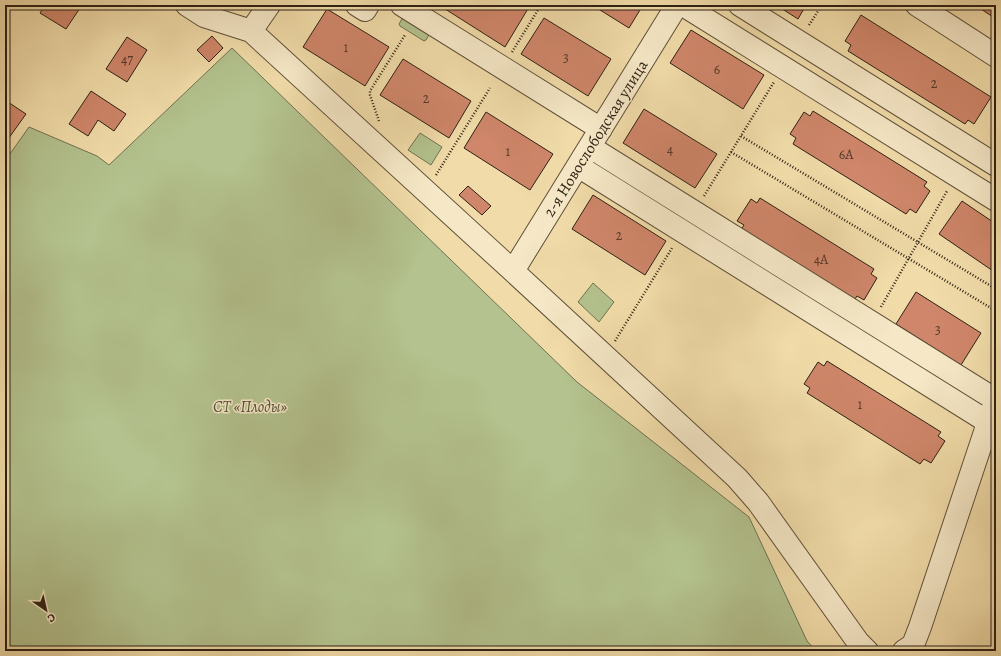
<svg xmlns="http://www.w3.org/2000/svg" width="1001" height="656" viewBox="0 0 1001 656" font-family="Alegreya,serif">
  <style>
    .green { fill: #b3c28e; stroke: #707251 }
    .building { fill: #cf866a; stroke: #2d2114 }
    .lines { fill: none; stroke-linecap: round; stroke-linejoin: round }
    .minor-casing { stroke: #5e5039; stroke-width: 24 }
    .path { stroke: #2d2114; stroke-width: 2.5; stroke-dasharray: 1 2; stroke-linecap: butt }
    .minor { stroke: #f6e8c7; stroke-width: 22 }
    .labels { text-anchor: middle; stroke-width: 3; stroke-linejoin: round; paint-order: stroke }
    .number-label { font-size: 14px; fill: #563a2a }
    .street-label { font-size: 16px; fill: #2d2114; stroke: #f6e8c7 }
    .park-label { font-size: 16px; font-style: italic; fill: #555139; stroke: #f6e8c7 }
  </style>
  <rect width="100%" height="100%" fill="#f1dca9"/>
  <filter id="stains"><feTurbulence type="fractalNoise" baseFrequency=".005" numOctaves="4"/><feColorMatrix values="0 0 0 0 .2 0 0 0 0 .09 0 0 0 0 .02 0 0 0 .5 -.17"/></filter>
  <radialGradient id="worn" r=".72"><stop offset=".6" stop-color="#630" stop-opacity="0"/><stop offset="1" stop-color="#630" stop-opacity=".3"/></radialGradient>
  <path class="green" d="M403 17 430 33 426 40 424 41 400 26 399 24Z
    M232 48 577 382 749 517 807 641 816 651H5V161L29 127 97 156 109 165Z
    M420 133 442 147 431 165 408 150Z
    M593 283 614 302 599 322 578 302Z"/>
  <path class="building" d="M45 5H82L66 29 40 13Z
    M443 5H526L529 7 505 47 442 7Z
    M592 5H643L629 28Z
    M776 5H806L798 19Z
    M975 5H996V19Z
    M327 9 389 47 365 86 303 47Z
    M861 15 991 97 974 124 968 120 965 124 848 51 851 45 845 41Z
    M544 18 611 59 588 96 521 54Z
    M691 30 764 75 743 109 670 63Z
    M212 36 223 48 209 62 197 50Z
    M127 37 147 50 127 82 106 69Z
    M403 59 471 101 449 138 380 95Z
    M91 91 126 114 114 131 98 120 88 136 69 124Z
    M5 100 26 114 6 142H5Z
    M644 109 717 154 695 188 623 143Z
    M813 111 927 182 924 186 930 191 916 213 910 209 906 214 793 144 796 138 790 134 804 112 810 116Z
    M486 112 553 154 530 190 464 148Z
    M468 186 491 206 482 215 459 195Z
    M593 195 666 241 645 275 572 229Z
    M760 198 874 269 871 274 877 278 864 300 857 296 853 302 740 231 744 225 737 221 751 199 757 203Z
    M962 201 996 224V273L939 234Z
    M916 292 981 333 961 365 896 324Z
    M827 361 941 432 938 436 945 441 931 463 924 459 920 464 807 393 810 388 804 384 818 362 824 366Z"/>
  <g class="lines">
    <g class="minor-casing">
      <path id="minor" d="M187 5 204 16 251 31 513 271 737 478 758 502 858 642 867 651
        M357 5 365 10 368 5
        M402 5 601 129
        M683 5 996 200
        M740 5 996 165
        M917 5 996 56
        M251 31 269 5
        M590 147 996 400
        M578 166 988 422
        M513 271 677 5
        M904 651 913 645 920 627 993 408"/>
    </g>
    <path class="path" d="M809 25 822 5
      M512 52 541 5
      M379 121 370 95V91L405 35
      M741 136 996 289
      M731 152 996 311
      M436 175 490 88
      M704 196 774 82
      M881 307 947 191
      M615 341 672 248"/>
    <use href="#minor" class="minor"/>
  </g>
  <g class="labels">
    <g class="number-label">
      <text x="346" y="52">1</text>
      <text x="566" y="62">3</text>
      <text x="127" y="64">47</text>
      <text x="717" y="74">6</text>
      <text x="934" y="88">2</text>
      <text x="426" y="103">2</text>
      <text x="670" y="154">4</text>
      <text x="508" y="156">1</text>
      <text x="846" y="159">6А</text>
      <text x="619" y="240">2</text>
      <text x="821" y="264">4А</text>
      <text x="938" y="334">3</text>
      <text x="860" y="409">1</text>
    </g>
    <g class="street-label">
      <text transform="translate(595 138) rotate(-58)" y="6">2-я Новослободская улица</text>
    </g>
    <g class="park-label">
      <text x="250" y="412">СТ «Плоды»</text>
    </g>
  </g>
  <rect width="1001" height="656" fill="none" stroke="#f1dca9" stroke-width="20"/>
  <rect x="6" y="6" width="989" height="644" fill="none" stroke="#2d2114" stroke-width="2"/>
  <rect x="10" y="10" width="981" height="636" fill="none" stroke="#2d2114"/>
  <g transform="translate(46 610) rotate(146)" stroke="#f6e8c7" stroke-width="3" paint-order="stroke">
  <path d="M0-3L7 15L0 10L-7 15Z" fill="#2d2114"/>
  <text y="-6" font-size="11" font-weight="bold" text-anchor="middle" fill="#2d2114">С</text>
  </g>
  <rect width="100%" height="100%" filter="url(#stains)"/>
  <rect width="100%" height="100%" fill="url(#worn)"/>
</svg>
